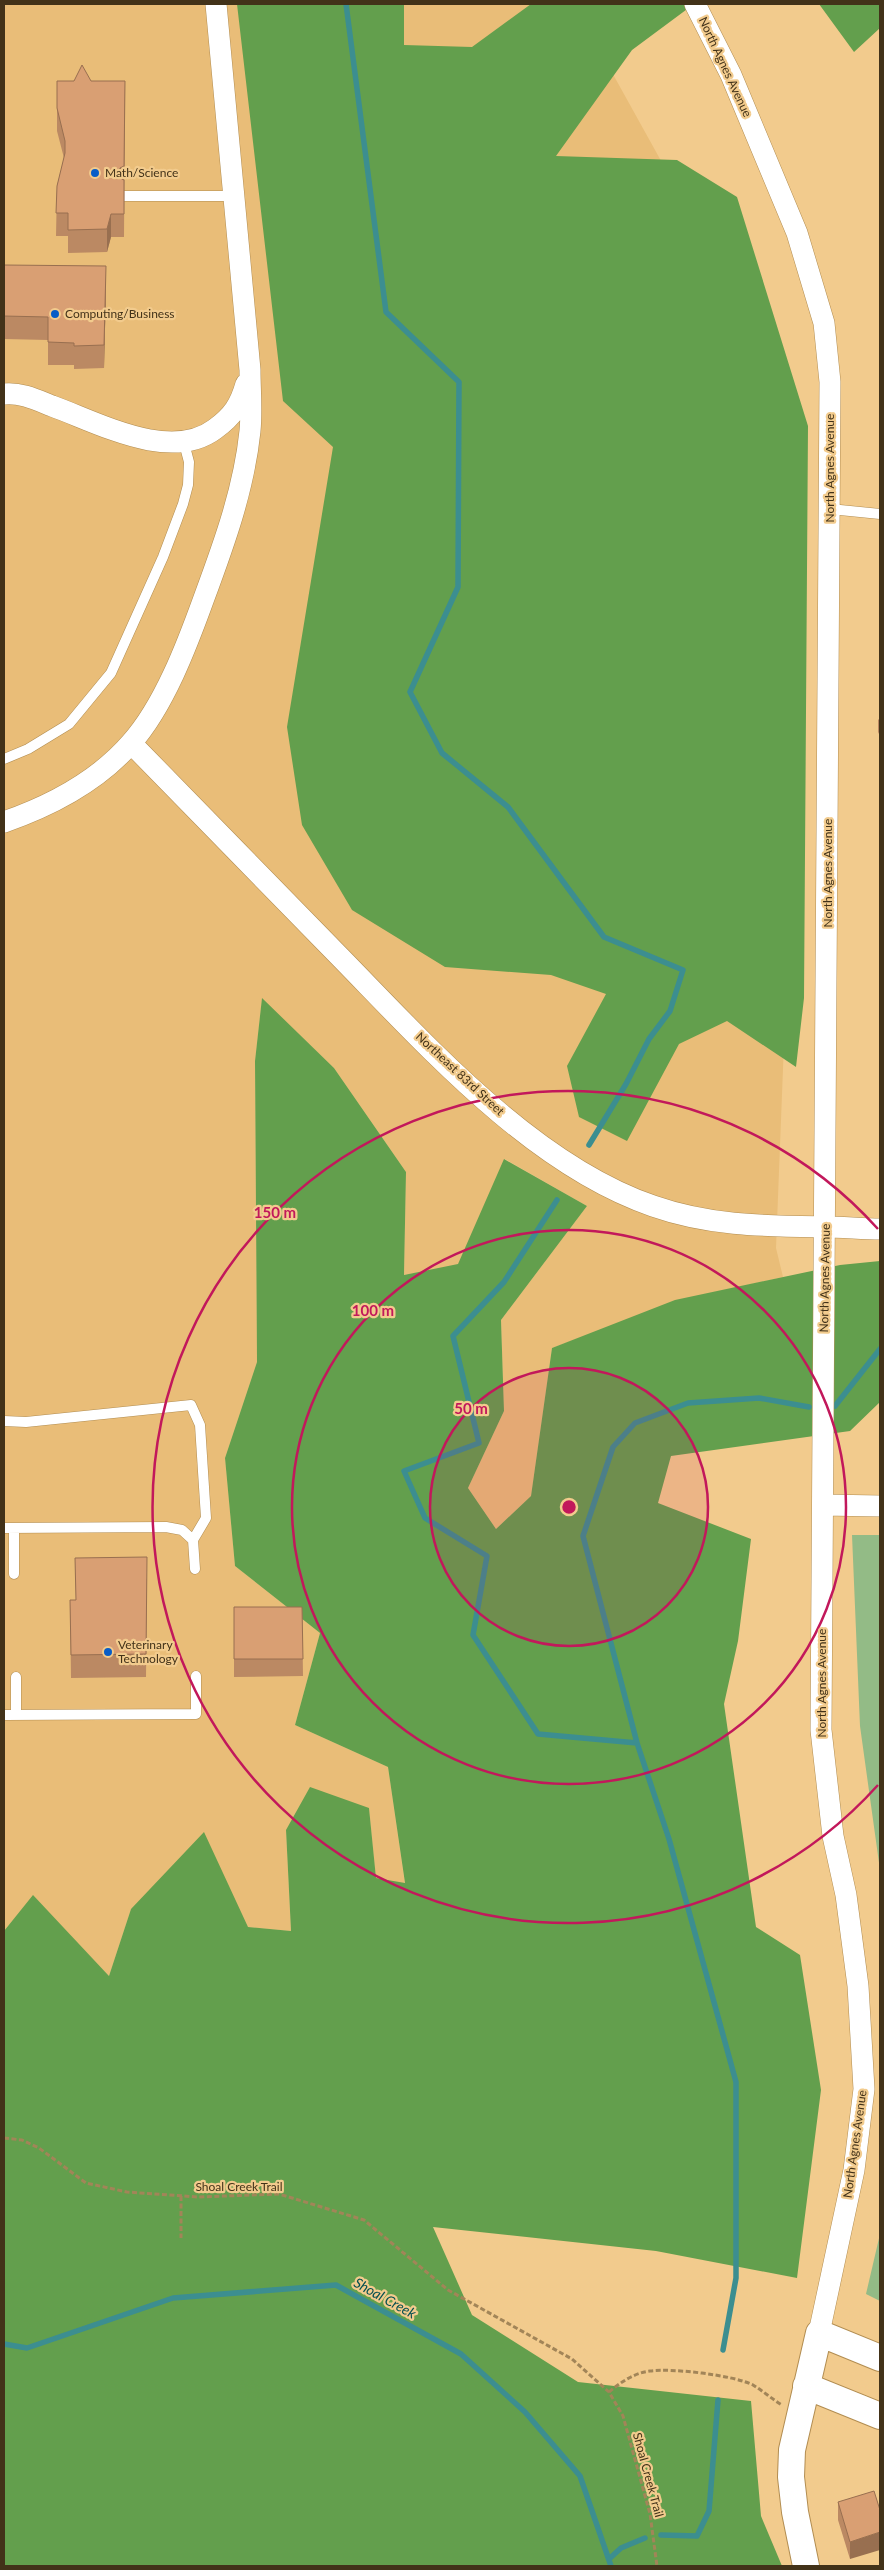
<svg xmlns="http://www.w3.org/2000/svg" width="884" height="2570" viewBox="0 0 884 2570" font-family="Lato,sans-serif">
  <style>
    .built { fill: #e9bd78 }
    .green { fill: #93bb86 }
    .forest { fill: #639f4d }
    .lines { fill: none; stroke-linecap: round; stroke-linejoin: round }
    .stream { stroke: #3c8e90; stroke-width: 5.5 }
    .service-casing { stroke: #b28d51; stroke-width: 11 }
    .minor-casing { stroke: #b28d51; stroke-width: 22 }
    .tertiary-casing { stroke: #b28d51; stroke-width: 28 }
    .path { stroke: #a28558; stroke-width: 3; stroke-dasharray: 5 2.5; stroke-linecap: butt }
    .service { stroke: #fff; stroke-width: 10 }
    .minor { stroke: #fff; stroke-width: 21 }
    .tertiary { stroke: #fff; stroke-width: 26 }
    .wall { fill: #bb8963 }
    .shaded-wall { fill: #986f50 }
    .building { fill: #d99f73; stroke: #986f50 }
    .ring { fill: none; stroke: #c2185b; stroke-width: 2.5 }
    .poi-dot { fill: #085dc7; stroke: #f2cb8d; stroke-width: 2 }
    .labels { text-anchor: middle; stroke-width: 4.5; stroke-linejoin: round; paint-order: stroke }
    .street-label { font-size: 12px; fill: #423219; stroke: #f2cb8d }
    .poi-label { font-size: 12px; fill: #423219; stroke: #f2cb8d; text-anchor: start }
    .water-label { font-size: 14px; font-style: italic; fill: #054f51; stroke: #f2cb8d }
    .centre { fill: #c2185b; stroke: #f2cb8d; stroke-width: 2.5 }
    .ring-label { font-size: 15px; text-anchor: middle; font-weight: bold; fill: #c2185b; stroke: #f2cb8d; stroke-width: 4.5; stroke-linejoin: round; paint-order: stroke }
  </style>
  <rect width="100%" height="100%" fill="#f2cb8d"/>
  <path class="built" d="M4 4H574L746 314 784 1043 776 1248 783 1277 688 1298 552 1348 531 1496 496 1529 468 1488 504 1411 501 1320 587 1206 505 1159 458 1265 404 1275 406 1172 334 1068 262 999 255 1061 257 1362 225 1458 235 1566 320 1633 295 1725 388 1767 405 1884 376 1879 369 1808 286 1831 291 1931 248 1927 131 1909 109 1976 33 1896 4 1931Z"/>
  <path class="green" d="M852 1535H880V1870L860 1726Z
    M880 2234V2301L866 2294Z"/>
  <path class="forest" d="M237 4H404V45L472 47 531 4H694L632 50 556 156 677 160 737 197 808 426 804 998 796 1067 727 1021 679 1044 627 1141 579 1117 567 1066 606 994 551 975 445 967 352 910 302 825 287 727 333 447 283 401Z
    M819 4H880V28L854 52Z
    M262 998 334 1068 406 1172 404 1275 458 1264 504 1159 587 1206 501 1320 504 1411 468 1488 496 1529 531 1496 552 1348 675 1300 840 1265 880 1261V1402L850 1431 671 1456 658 1503 751 1539 738 1641 724 1704 756 1927 800 1955 821 2090 797 2278 656 2251 433 2227 472 2315 578 2382 751 2401 761 2516 782 2566H4V1931L33 1895 109 1976 131 1909 204 1832 248 1927 291 1931 286 1830 310 1787 369 1808 376 1878 405 1883 388 1767 295 1725 320 1633 235 1566 225 1458 257 1362 255 1061Z"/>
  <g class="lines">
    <path class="stream" d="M346 4 386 312 459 382 458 587 410 692 442 753 508 807 604 937 683 970 670 1011 649 1039 626 1084 589 1145
      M557 1200 504 1282 453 1336 479 1443 404 1471 425 1518 487 1556 473 1635 538 1734 637 1743 669 1839 736 2082V2278L723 2350
      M835 1406 880 1349
      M637 1743 583 1536 613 1447 635 1423 688 1403 759 1398 809 1407
      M4 2344 27 2348 173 2298 336 2285 461 2354 525 2412 580 2476 611 2566
      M661 2535 697 2536 709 2511 718 2400
      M609 2559 621 2548 645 2538"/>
    <g class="service-casing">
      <path id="service" d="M124 196H234
        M830 509 880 514
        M4 759 28 749 69 724 111 673 163 557 183 504 188 485 189 462 184 443
        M4 1421 26 1422 191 1405 200 1425 206 1518 193 1540
        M4 1528 166 1527 182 1530 193 1540 195 1569
        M14 1528V1574
        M16 1677V1715
        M4 1715 196 1714V1676"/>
    </g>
    <g class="minor-casing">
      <path id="minor" d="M695 4 731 75 797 233 824 323 830 382 821 1730 833 1836 846 1895 858 1986 864 2089 854 2170 819 2333
        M4 394C20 392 37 400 52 406 97 422 170 463 215 429 233 416 240 405 246 384
        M131 743C201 815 271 886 341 958 428 1047 533 1165 653 1206 710 1226 765 1226 824 1227 843 1227 862 1229 880 1229
        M4 822C50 806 98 781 131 743 164 706 187 645 204 598 224 544 244 489 250 431 252 411 250 390 250 370L216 4
        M823 1505 880 1506"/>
    </g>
    <g class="tertiary-casing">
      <path id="tertiary" d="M806 2386 880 2416
        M806 2566 795 2512 791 2477 792 2450 819 2333 880 2358"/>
    </g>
    <path class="path" d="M4 2138 22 2140 39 2148 86 2183 127 2192 198 2197 279 2194 364 2220 448 2290 572 2359 609 2392 623 2416 650 2514 657 2566
      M181 2196V2238
      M609 2392C621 2382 634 2373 650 2371 672 2368 733 2375 753 2385 763 2391 772 2399 782 2405"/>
    <use href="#service" class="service"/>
    <use href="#minor" class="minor"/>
    <use href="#tertiary" class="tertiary"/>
  </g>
  <path class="wall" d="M57 81H125L124 237H111L107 252 68 253V236H56L57 186 64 158 57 131Z
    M4 265 106 289 104 368 74 369V365H48V340L4 339Z
    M880 718V736L878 732V720Z
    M75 1558 147 1579 146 1677 71 1678 70 1600H76Z
    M234 1607H302L303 1676 234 1677Z
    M838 2502 880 2510 850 2559 838 2520Z"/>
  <path class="shaded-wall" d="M125 81 124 189V237V189L120 190 117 173Z
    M111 214V237L107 252V229Z
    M106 266V289L104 368V345Z
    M880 2532V2550L850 2559V2542Z"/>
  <path class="building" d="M82 65 91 81H125L124 166 120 168 117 173 118 177 124 180V214H111L107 229 68 230V213H56L57 186 65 153V141L57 108V81H74Z
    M4 265 106 266 104 345 74 346V343L48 342V317L4 316Z
    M147 1557 146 1654 71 1655 70 1600H76L75 1558Z
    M234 1607H302L303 1659H234Z
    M874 2491 880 2510V2532L850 2542 838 2502Z"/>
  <circle cx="569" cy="1507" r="139" fill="#c2185b" fill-opacity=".12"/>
  <g class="ring">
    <circle cx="569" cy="1507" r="139"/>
    <circle cx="569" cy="1507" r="277"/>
    <path d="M878 1785A416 416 0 1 1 878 1229"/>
  </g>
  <g class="poi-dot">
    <circle cx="95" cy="173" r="5"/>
    <circle cx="55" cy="314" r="5"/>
    <circle cx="108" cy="1652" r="5"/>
  </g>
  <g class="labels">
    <g class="street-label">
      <text transform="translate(725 67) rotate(65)" y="4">North Agnes Avenue</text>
      <text transform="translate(830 468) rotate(-90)" y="4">North Agnes Avenue</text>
      <text transform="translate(828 873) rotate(-90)" y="4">North Agnes Avenue</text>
      <text transform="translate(460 1074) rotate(43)" y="4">Northeast 83rd Street</text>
      <text transform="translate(825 1278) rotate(-89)" y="4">North Agnes Avenue</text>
      <text transform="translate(822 1683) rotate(-90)" y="4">North Agnes Avenue</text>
      <text transform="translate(855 2144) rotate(-82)" y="4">North Agnes Avenue</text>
      <text x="239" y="2191">Shoal Creek Trail</text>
      <text transform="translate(648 2475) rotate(75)" y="4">Shoal Creek Trail</text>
    </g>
    <g class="poi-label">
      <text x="105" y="177">Math/Science</text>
      <text x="65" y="318">Computing/Business</text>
      <text x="118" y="1649">Veterinary<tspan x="118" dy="14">Technology</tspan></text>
    </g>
    <g class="water-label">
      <text transform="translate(385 2298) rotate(29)" y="5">Shoal Creek</text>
    </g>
  </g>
  <circle cx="569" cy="1507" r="8" class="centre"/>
  <g class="ring-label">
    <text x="275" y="1218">150 m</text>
    <text x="373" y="1316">100 m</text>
    <text x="471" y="1414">50 m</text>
  </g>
  <rect width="884" height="2570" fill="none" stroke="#423219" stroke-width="10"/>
</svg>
